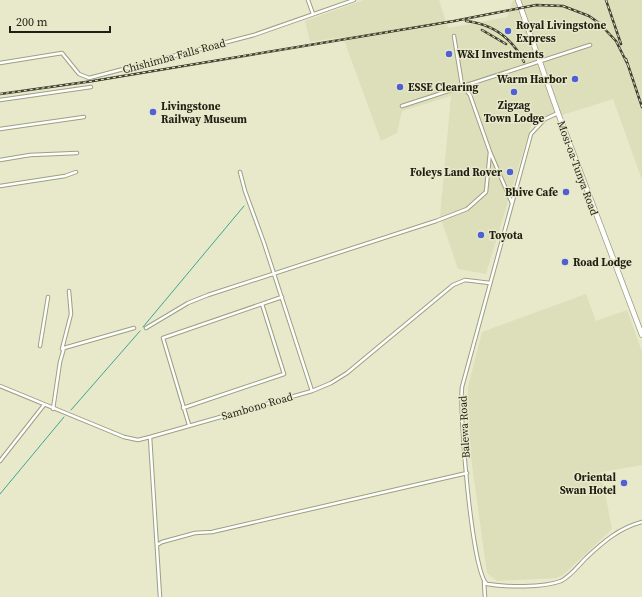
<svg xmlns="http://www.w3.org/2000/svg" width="642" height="597" viewBox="0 0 642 597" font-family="'Source Serif 4',serif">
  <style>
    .built { fill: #dcdfb9 }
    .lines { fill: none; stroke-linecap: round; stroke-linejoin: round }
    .stream { stroke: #40a58e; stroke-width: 1 }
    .minor-casing { stroke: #9d9f82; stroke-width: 4.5 }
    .trunk-casing { stroke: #9d9f82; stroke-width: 6 }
    .minor { stroke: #fff; stroke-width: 2.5 }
    .trunk { stroke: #fff; stroke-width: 4.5 }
    .rail-casing { stroke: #404032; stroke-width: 2.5 }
    .rail { stroke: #e7e9ca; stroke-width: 1; stroke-dasharray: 3; stroke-linecap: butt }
    .poi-dot { fill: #4f5fd4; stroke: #e7e9ca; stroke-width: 1.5 }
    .labels { text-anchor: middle; stroke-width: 3; stroke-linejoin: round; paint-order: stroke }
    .poi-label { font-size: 11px; font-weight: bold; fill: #1f1f14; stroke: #e7e9ca; text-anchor: start }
    .street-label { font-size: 11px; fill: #1f1f14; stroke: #e7e9ca }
  </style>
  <rect width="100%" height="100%" fill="#e7e9ca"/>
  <path class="built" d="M364 0H439L448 28 507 17 513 0H642V180L613 99 531 125 486 274 458 269 440 216 451 96 402 111 397 133 381 141 343 37 310 42 305 21Z
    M586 294 596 321 627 310 642 352V465L601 472 612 529 563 575 556 578 497 581 487 573 467 429 468 387 482 332Z"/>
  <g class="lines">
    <path class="stream" d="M143 327 244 206
      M71 410 140 331
      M0 494 64 417"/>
    <g class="minor-casing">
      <path id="minor" d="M308 0 313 14
        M454 36 462 85 470 95 490 152 512 203
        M0 63 62 53 79 74 89 78 254 35 354 0
        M0 100 91 87
        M402 106 590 45
        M558 113 545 119 531 134 462 387C459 412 472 574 487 584 506 587 543 588 561 581 571 576 578 566 586 558 603 542 619 528 642 522
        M0 129 84 117
        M0 160 30 155 77 153
        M240 172 245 191 264 243 312 391
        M0 186 65 176 76 172
        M146 328 188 303 208 295 436 221 467 209 486 192 490 152
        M40 346 48 297
        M62 349 71 314 69 291
        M0 386 124 437 138 440 150 437 312 391 331 383 347 373 453 285 465 280 490 283
        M183 408 284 374 262 304
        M53 409 60 362 64 348 134 328
        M189 425 163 338 282 297
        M150 437 160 597
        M0 461 44 405
        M157 545 162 542 195 533 212 532 467 473
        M484 582 485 597"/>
    </g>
    <g class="trunk-casing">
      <path id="trunk" d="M518 0 558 113 642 335"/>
    </g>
    <use href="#minor" class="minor"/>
    <use href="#trunk" class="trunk"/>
    <g class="rail-casing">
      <path id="rail" d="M606 0 621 44
        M466 21C493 24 512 38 524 62
        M482 30 506 44
        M626 59 642 107
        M0 94 93 81 454 21 536 5 563 6 589 16 599 23 616 41 628 65"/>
    </g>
    <use href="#rail" class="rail"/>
  </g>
  <g class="poi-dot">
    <circle cx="508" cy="31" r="4"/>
    <circle cx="449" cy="54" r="4"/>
    <circle cx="575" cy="79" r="4"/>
    <circle cx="400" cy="87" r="4"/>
    <circle cx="514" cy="92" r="4"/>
    <circle cx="153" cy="112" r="4"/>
    <circle cx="510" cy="172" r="4"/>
    <circle cx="566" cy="192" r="4"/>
    <circle cx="481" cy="235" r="4"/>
    <circle cx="565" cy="262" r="4"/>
    <circle cx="624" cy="483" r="4"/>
  </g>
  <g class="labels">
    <g class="poi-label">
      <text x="516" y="29">Royal Livingstone<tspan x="516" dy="13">Express</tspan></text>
      <text x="457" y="58">W&amp;I Investments</text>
      <text x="567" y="83" text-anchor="end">Warm Harbor</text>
      <text x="408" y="91">ESSE Clearing</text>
      <text x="514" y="109" text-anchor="middle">Zigzag<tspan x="514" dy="13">Town Lodge</tspan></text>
      <text x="161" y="110">Livingstone<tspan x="161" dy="13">Railway Museum</tspan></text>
      <text x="502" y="176" text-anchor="end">Foleys Land Rover</text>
      <text x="558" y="196" text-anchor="end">Bhive Cafe</text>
      <text x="489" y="239">Toyota</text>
      <text x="573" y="266">Road Lodge</text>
      <text x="616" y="481" text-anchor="end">Oriental<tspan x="616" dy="13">Swan Hotel</tspan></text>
    </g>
    <g class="street-label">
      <text transform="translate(174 56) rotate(-15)" y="4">Chishimba Falls Road</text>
      <text transform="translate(578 168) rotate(70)" y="4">Mosi-oa-Tunya Road</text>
      <text transform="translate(257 406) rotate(-16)" y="4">Sambono Road</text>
      <text transform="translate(464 427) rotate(-93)" y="4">Balewa Road</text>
    </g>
  </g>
  <path d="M10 26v6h100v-6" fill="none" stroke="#1f1f14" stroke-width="2"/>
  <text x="16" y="26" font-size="12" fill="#1f1f14" stroke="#e7e9ca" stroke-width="3" paint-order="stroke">200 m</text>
</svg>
